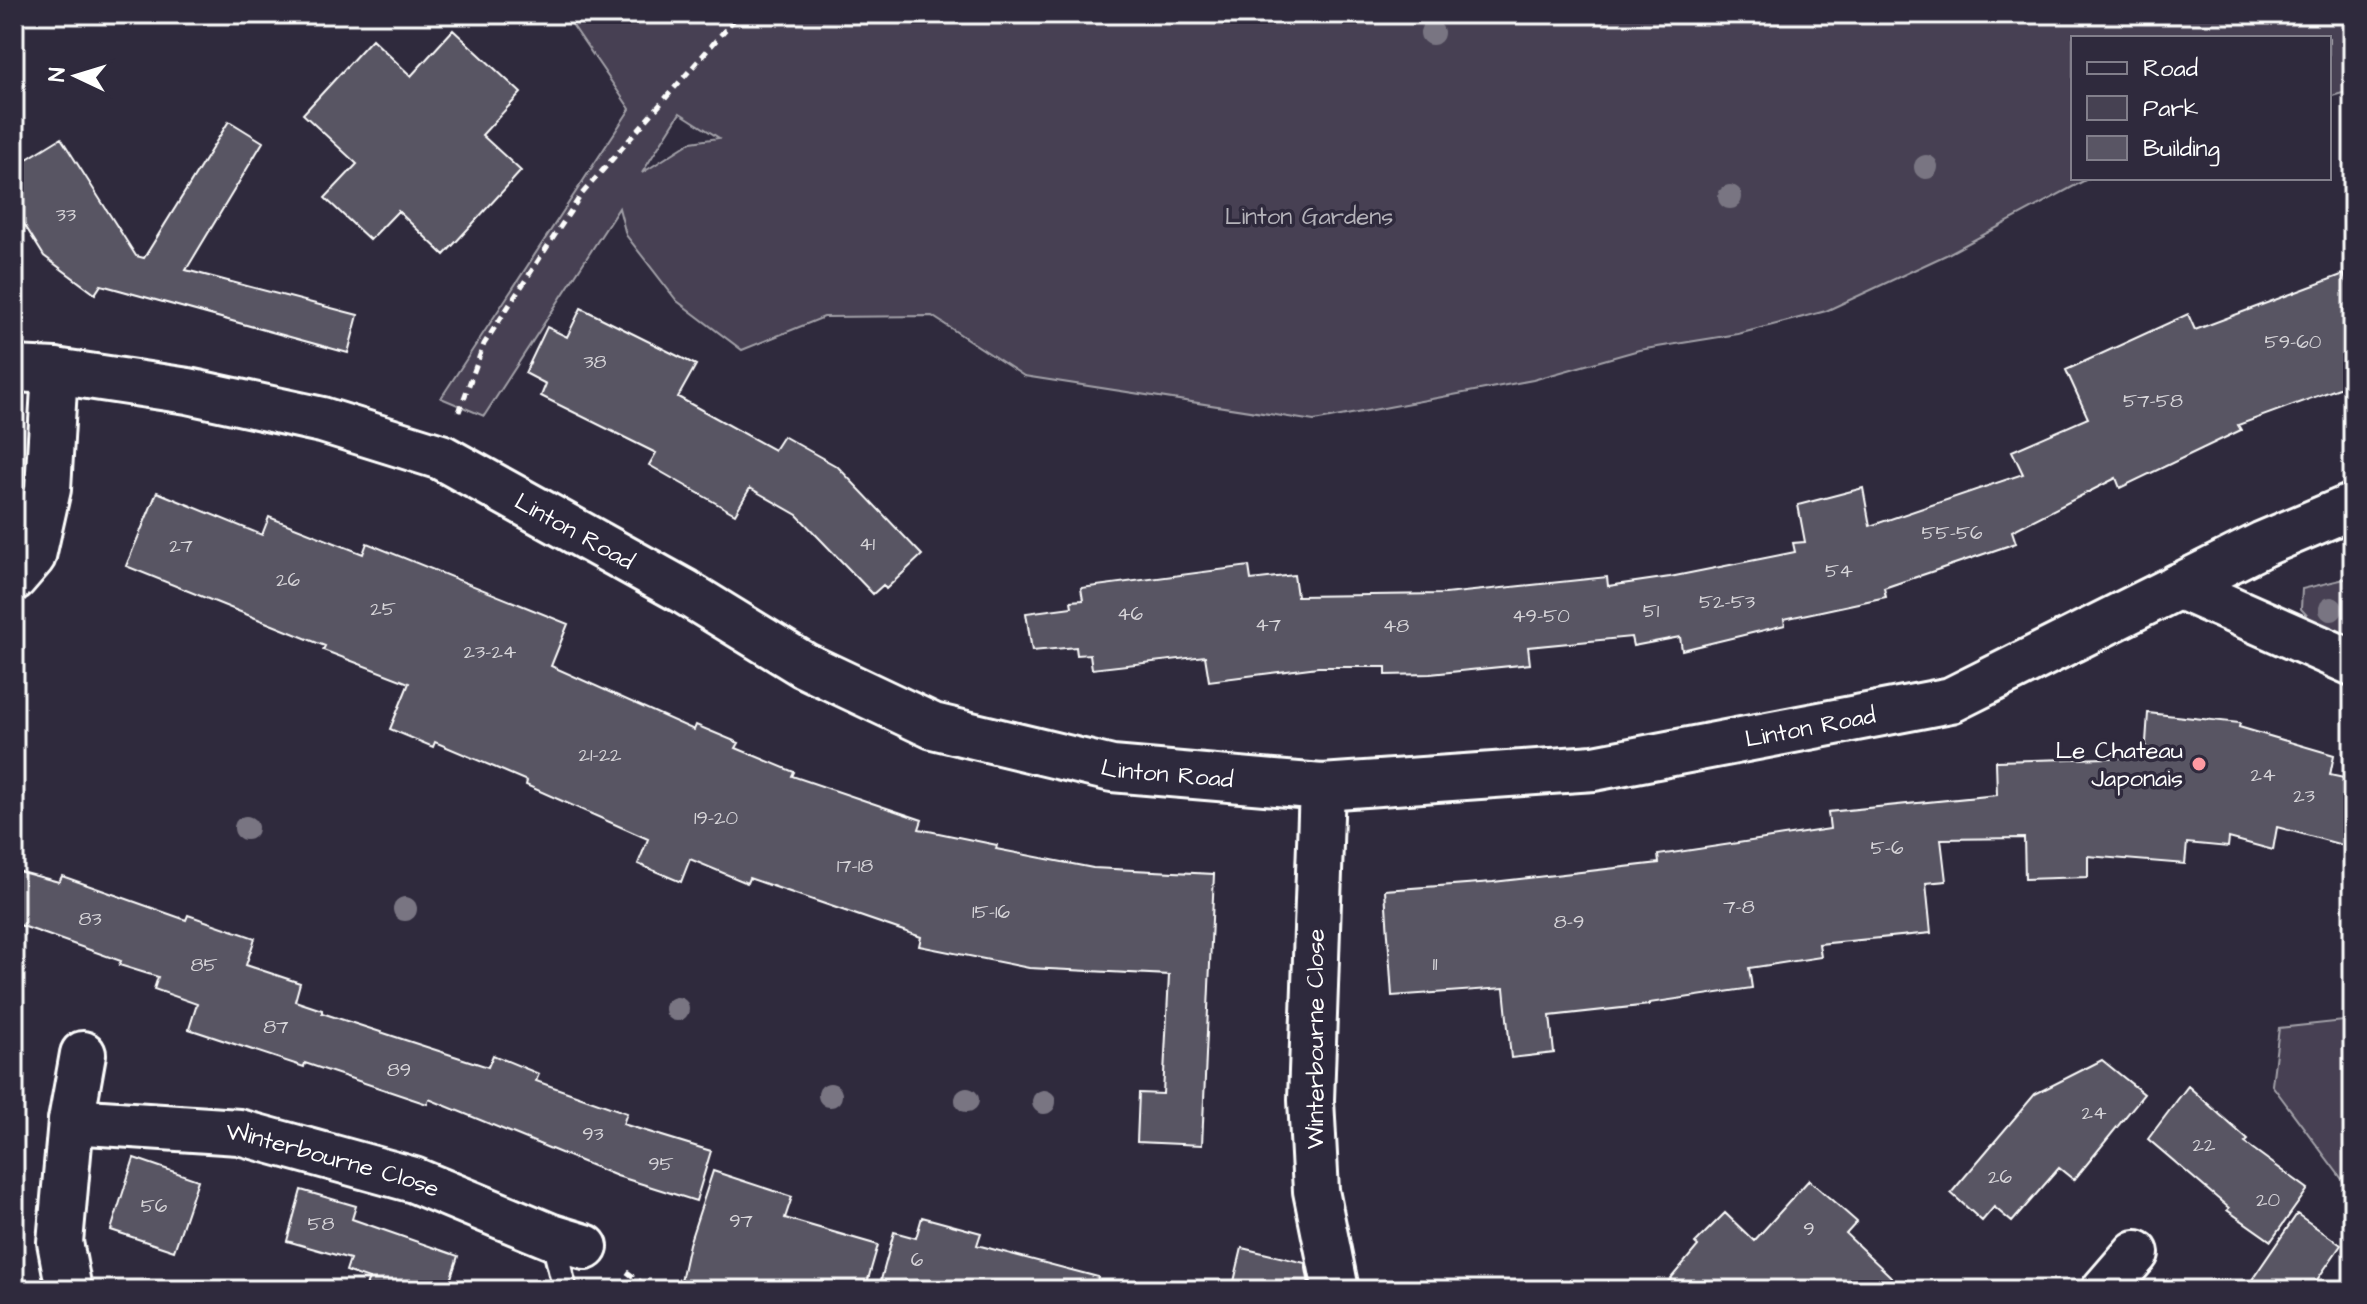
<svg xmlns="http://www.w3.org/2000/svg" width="2367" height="1304" viewBox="0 0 2367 1304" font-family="'Architects Daughter',sans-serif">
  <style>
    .green { fill: #464152; stroke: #a2a0a8; stroke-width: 2; fill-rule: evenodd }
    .building { fill: #595564; stroke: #fff; stroke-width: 2 }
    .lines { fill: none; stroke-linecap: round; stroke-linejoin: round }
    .lane-casing { stroke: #fff; stroke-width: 28 }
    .street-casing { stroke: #fff; stroke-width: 50 }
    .path { stroke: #fff; stroke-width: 5; stroke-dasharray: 8 6; stroke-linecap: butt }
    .lane { stroke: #2f2a3d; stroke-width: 22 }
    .street { stroke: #2f2a3d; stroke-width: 44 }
    .tree { fill: #797582 }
    .poi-dot { fill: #ff9aa2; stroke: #2f2a3d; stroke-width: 3 }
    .labels { text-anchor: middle; stroke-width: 7; stroke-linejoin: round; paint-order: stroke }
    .number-label { font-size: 20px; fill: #d6d4d8 }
    .park-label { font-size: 24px; fill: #b5b3ba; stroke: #2f2a3d }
    .street-label { font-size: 24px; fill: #fff; stroke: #2f2a3d }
    .poi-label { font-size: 24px; fill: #fff; stroke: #2f2a3d; text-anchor: end }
  </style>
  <rect width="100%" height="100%" fill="#2f2a3d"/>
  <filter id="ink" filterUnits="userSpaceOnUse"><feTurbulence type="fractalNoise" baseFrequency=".0125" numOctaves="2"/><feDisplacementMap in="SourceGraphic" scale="16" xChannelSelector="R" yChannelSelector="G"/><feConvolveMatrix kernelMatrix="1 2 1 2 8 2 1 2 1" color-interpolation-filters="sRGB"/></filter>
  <g filter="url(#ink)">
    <path class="green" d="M565 14H2353V90L2329 97V38H2073V178H2089L1946 255 1826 311 1738 334 1639 350 1533 380 1314 421 1024 376 932 316 824 317 742 350 677 301 626 235 619 208 484 416 441 398 630 109ZM680 113 719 138 691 142 642 173Z
      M2353 577V653L2337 648 2301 609 2302 589Z
      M2353 1020V1194L2272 1085 2279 1028Z"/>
    <path class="building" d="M453 30 521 93 482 135 521 171 444 255 398 211 370 240 325 198 357 164 303 114 372 39 411 76Z
      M229 121 263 142 186 270 358 315 348 353 101 285 95 294 44 256 14 208V167L61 138 136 256 144 258Z
      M2344 274 2353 298V383L2238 425 2241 430 2120 488 2116 478 2012 531 2016 543 1884 588 1886 597 1784 619 1785 625 1682 650 1680 637 1633 646 1631 637 1528 647 1530 664 1430 674 1386 675V667H1318L1209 681 1205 656 1092 669 1090 654 1077 655 1076 647 1032 651 1026 613 1072 607 1071 601 1083 600 1081 588 1249 566 1251 580 1294 575 1297 596 1445 594 1607 577 1608 586 1670 577 1795 552 1793 543 1805 542 1798 505 1863 488 1870 526 2023 474 2012 451 2088 418 2066 370 2188 314 2195 330Z
      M581 308 696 365 678 397 774 450 783 436 838 467 922 555 886 589 883 585 873 594 797 515 750 488 735 514 649 465 656 453 541 396 546 384 525 373 547 327 567 337Z
      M157 492 262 535 269 517 363 554 367 543 568 624 551 666 694 730 696 725 739 743 736 748 794 772 792 776 922 820 919 829 997 845 996 849 1093 868 1214 874 1202 1145 1137 1142 1139 1093 1163 1094 1169 975 1029 968 919 946 921 937 749 878 747 883 690 859 681 882 638 864 648 839 526 785 527 781 435 742 433 747 390 729 409 683 323 650 325 646 126 566Z
      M2148 713 2240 723 2239 727 2334 755 2330 775 2353 780V848L2277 827 2273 850 2229 838 2228 847 2187 843 2185 864 2088 856V877L2025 879 2024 838 1941 839 1946 881 1926 883 1931 933 1819 944 1821 957 1749 968 1752 988 1649 1003V1005L1550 1016 1554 1053 1511 1058 1504 988 1392 996 1385 890 1493 882 1659 863 1658 855 1830 829 1828 812 1997 795 1996 761 2145 757Z
      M14 870 59 882 62 876 186 920 188 915 255 938 246 965 300 983 295 1001 322 1010V1013L488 1067 493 1055 539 1074 536 1081 627 1113 623 1124 711 1151 696 1201 617 1176 429 1099 427 1104 305 1063 304 1067 189 1029 197 1004 154 989 158 977 119 965 121 961 14 923Z
      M2102 1060 2144 1094 2074 1180 2059 1168 2012 1222 1994 1207 1982 1221 1951 1193 2035 1094Z
      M2188 1086 2248 1140 2245 1143 2308 1189 2271 1241 2227 1210 2229 1208 2148 1139Z
      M134 1158 198 1180 174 1251 111 1230Z
      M713 1171 792 1197 785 1218 878 1245 865 1290H679L689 1244Z
      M1809 1180 1857 1222 1846 1234 1905 1290H1661L1698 1246 1695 1243 1725 1213 1754 1241Z
      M301 1190 356 1206 352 1219 458 1256 448 1287 435 1284 433 1290H364L369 1279 346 1271 350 1259 287 1241Z
      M2297 1214 2341 1245 2310 1290H2245Z
      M922 1217 981 1233 977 1245 1098 1277 1096 1290H919L881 1280 894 1232 916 1238Z
      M1242 1248 1305 1263 1310 1290H1232Z"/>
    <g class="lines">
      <g class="lane-casing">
        <path id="lane" d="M552 1237 565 1290"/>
      </g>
      <g class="street-casing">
        <g id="street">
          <path id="s1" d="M14 369 55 371 188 391 322 420 441 457 685 592 804 665 933 726 1112 769 1322 787 1594 768 1951 700 2263 544 2353 506"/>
          <path d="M14 578 33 556 48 489 55 371"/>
          <path d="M2178 586 2353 663"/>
          <path d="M1322 787 1311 1100 1316 1191 1336 1290"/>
          <path id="s2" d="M71 1121 239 1132 414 1180 552 1237 585 1247"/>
          <path d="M69 1290 60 1242 71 1121 83 1054"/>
          <path d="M2104 1290 2136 1253"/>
        </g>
      </g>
      <path class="path" d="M459 412 484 344 581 195 739 14
        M627 1272 652 1290"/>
      <use href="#lane" class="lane"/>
      <use href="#street" class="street"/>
    </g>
    <g class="tree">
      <circle cx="1432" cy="33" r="12"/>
      <circle cx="1926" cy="167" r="12"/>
      <circle cx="1730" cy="197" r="12"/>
      <circle cx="2331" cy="609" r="12"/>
      <circle cx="246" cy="828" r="12"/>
      <circle cx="405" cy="909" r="12"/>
      <circle cx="677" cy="1009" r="12"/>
      <circle cx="830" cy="1095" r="12"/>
      <circle cx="967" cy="1100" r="12"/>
      <circle cx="1044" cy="1102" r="12"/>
    </g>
  </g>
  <circle class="poi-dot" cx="2199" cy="764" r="8"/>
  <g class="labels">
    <g class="number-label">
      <text x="66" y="221">33</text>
      <text x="2293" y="348">59-60</text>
      <text x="595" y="368">38</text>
      <text x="2153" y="407">57-58</text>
      <text x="1952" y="539">55-56</text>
      <text x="867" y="550">41</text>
      <text x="181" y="552">27</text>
      <text x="1839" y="577">54</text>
      <text x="288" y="586">26</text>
      <text x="1727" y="608">52-53</text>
      <text x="383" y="615">25</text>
      <text x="1651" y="617">51</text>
      <text x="1130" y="620">46</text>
      <text x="1541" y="622">49-50</text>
      <text x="1268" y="631">47</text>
      <text x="1396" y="632">48</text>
      <text x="490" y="658">23-24</text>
      <text x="600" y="761">21-22</text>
      <text x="2263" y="781">24</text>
      <text x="2304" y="802">23</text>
      <text x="716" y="824">19-20</text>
      <text x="1887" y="854">5-6</text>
      <text x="855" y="872">17-18</text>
      <text x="1739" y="913">7-8</text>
      <text x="991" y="918">15-16</text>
      <text x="90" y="925">83</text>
      <text x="1569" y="928">8-9</text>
      <text x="1435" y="970">11</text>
      <text x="204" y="971">85</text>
      <text x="276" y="1033">87</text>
      <text x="399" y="1076">89</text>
      <text x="2094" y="1119">24</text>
      <text x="593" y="1140">93</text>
      <text x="2204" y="1151">22</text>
      <text x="661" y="1170">95</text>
      <text x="2000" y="1183">26</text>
      <text x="2268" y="1206">20</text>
      <text x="154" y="1212">56</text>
      <text x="741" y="1227">97</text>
      <text x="321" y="1230">58</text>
      <text x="1809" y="1235">9</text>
      <text x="917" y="1266">6</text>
    </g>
    <g class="park-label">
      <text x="1309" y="224">Linton Gardens</text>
    </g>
    <g class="street-label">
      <text dy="8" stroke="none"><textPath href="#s1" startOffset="590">Linton Road</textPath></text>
      <text dy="8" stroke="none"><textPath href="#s1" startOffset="1886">Linton Road</textPath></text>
      <text dy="8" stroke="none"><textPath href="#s1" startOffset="1238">Linton Road</textPath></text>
      <text transform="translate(1315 1039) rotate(-90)" y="8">Winterbourne Close</text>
      <text dy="8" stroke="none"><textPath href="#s2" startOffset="266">Winterbourne Close</textPath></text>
    </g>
    <g class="poi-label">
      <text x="2183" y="758">Le Chateau<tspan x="2183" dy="28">Japonais</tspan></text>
    </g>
  </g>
  <rect width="2367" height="1304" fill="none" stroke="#2f2a3d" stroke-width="48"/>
  <rect x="24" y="24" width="2319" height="1256" fill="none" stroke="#fff" stroke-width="3" filter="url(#ink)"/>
  <rect x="2071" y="36" width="260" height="144" fill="#2f2a3d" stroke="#827f8b" stroke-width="2"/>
  <rect x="2087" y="62" width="40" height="12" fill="#2f2a3d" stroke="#827f8b" stroke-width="2"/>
  <text x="2143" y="76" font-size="24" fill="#ffffff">Road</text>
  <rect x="2087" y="96" width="40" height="24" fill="#464152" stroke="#827f8b" stroke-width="2"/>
  <text x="2143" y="116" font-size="24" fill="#ffffff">Park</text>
  <rect x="2087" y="136" width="40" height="24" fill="#595564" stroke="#827f8b" stroke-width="2"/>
  <text x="2143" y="156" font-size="24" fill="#ffffff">Building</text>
  <g transform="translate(76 76) rotate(274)" stroke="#2f2a3d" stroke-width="6" paint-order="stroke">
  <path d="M0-6L14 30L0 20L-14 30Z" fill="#ffffff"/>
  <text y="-12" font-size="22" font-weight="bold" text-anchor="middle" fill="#ffffff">N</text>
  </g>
</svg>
